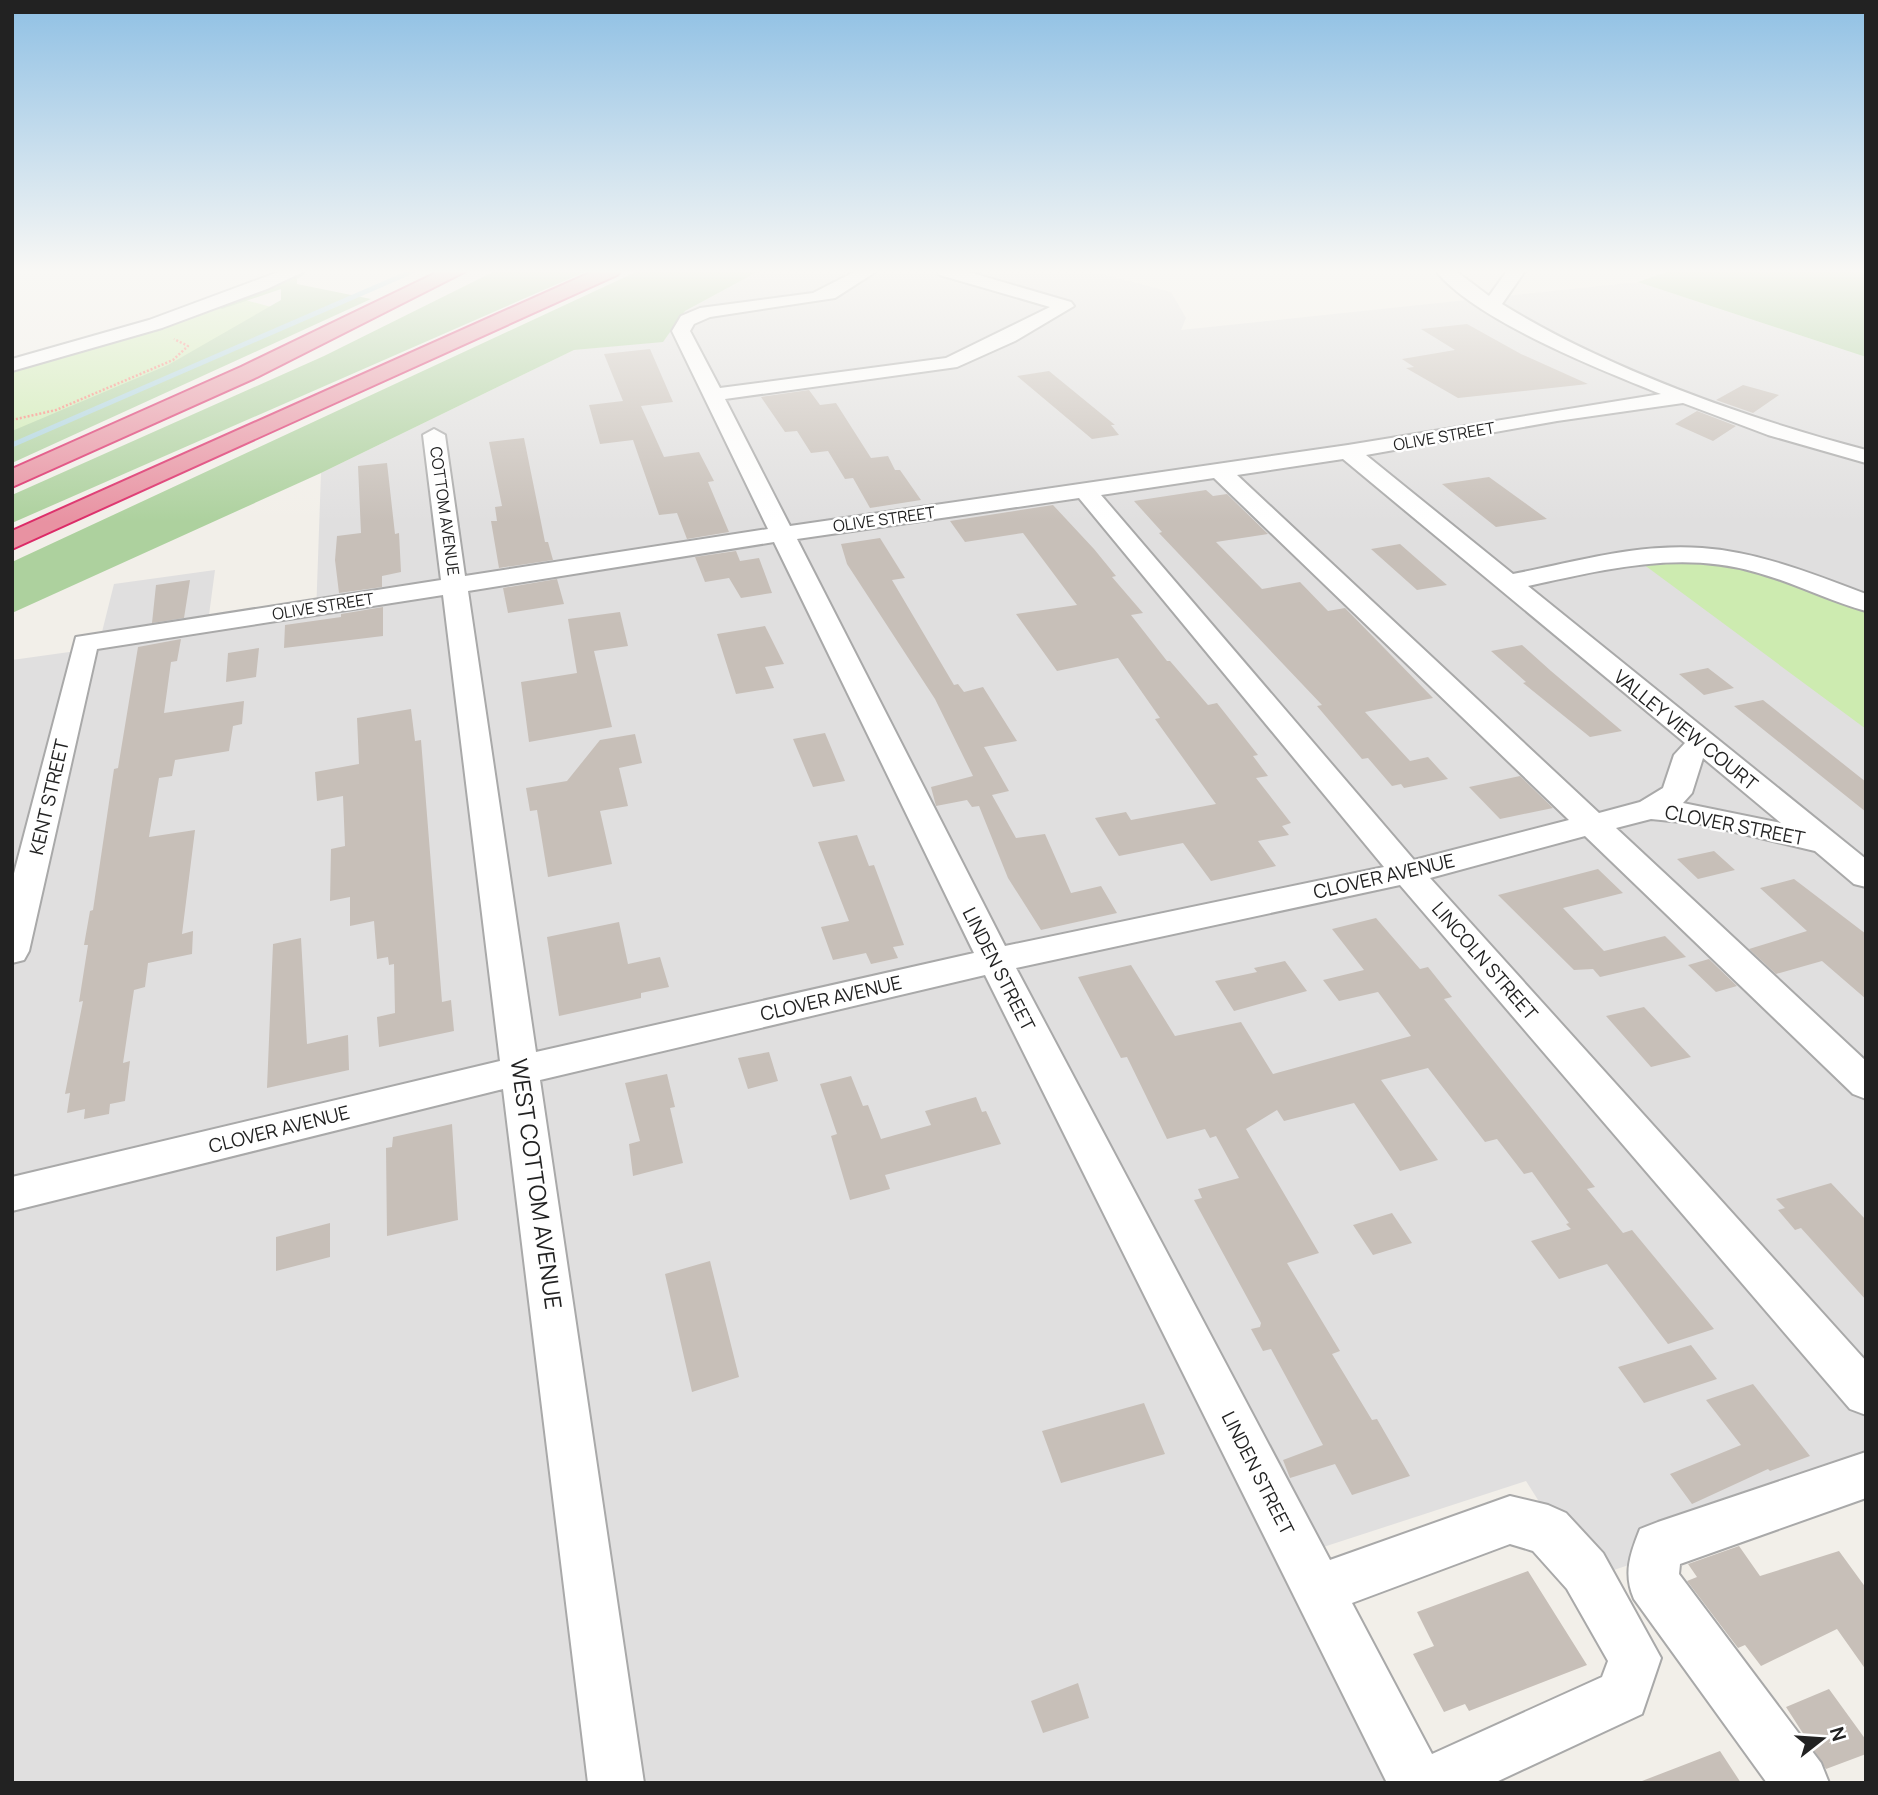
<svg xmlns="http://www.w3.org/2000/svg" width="1878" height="1795" viewBox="0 0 1878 1795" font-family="Manrope,sans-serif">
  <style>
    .residential { fill: #e0dfdf }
    .grass { fill: #cdebb0 }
    .forest { fill: #add19e }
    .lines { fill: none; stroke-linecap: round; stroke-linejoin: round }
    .stream { stroke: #aad3df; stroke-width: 5 }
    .building { fill: #c7bfb8 }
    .minor-casing { stroke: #a9a9a9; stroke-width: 4 }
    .highway-casing { stroke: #dc2a67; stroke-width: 4 }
    .path { stroke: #fa8072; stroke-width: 2.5; stroke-dasharray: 2 2; stroke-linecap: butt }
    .minor { fill: #fff; fill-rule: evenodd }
    .highway { fill: #e892a2; fill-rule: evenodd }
    .labels { text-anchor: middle; stroke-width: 5; stroke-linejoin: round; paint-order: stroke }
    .far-street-label { font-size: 16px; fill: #222; stroke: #fff }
    .street-label { font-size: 19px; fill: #222; stroke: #fff }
    .near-street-label { font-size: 23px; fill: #222; stroke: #fff }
  </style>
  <rect width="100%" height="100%" fill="#f2efe9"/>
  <path class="residential" d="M759 271H1091L1171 292 1186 318 1181 330 1638 282 1866 357V1483L1588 1579 1526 1481 1305 1553 1418 1783H12V660L98 648 114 584 215 570 207 630 316 615 321 473 574 350 663 341 685 311Z"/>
  <path class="grass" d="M238 298 315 319 12 450V367Z
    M1698 561 1749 568 1866 610V729L1643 564Z"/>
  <path class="forest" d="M495 271H587L12 523V495L324 356Z
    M638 271H759L685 311 663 342 574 350 321 473 12 613V562Z
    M1669 271H1866V357L1638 282Z
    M297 274H305L297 279V284L371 299 12 463V431L168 365 281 300V289L222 309 218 307Z"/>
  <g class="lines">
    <path class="stream" d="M12 445 413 271"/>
  </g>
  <path class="building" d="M1467 324 1521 354 1588 384 1458 398 1406 368 1414 367 1402 359 1455 350 1421 329Z
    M650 349 673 402 641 406 664 457 699 452 714 481 708 482 729 532 687 539 677 513 659 515 633 440 600 444 589 405 623 401 604 354Z
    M1049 371 1115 425H1111L1119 435 1092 439 1017 376Z
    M1743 385 1779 395 1753 413 1716 400Z
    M809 390 820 405 836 403 871 458 888 456 895 470H900L921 500 870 508 853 478 845 479 828 451 811 453 797 431 785 432 761 397Z
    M1697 411 1736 426 1713 441 1675 424Z
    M524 438 545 542H548L553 560 499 568 491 521H497L495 507 502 506 489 442Z
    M387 463 395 534 399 533 401 572 382 576V587L339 593 335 560 337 536 361 533 358 466Z
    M1489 477 1547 519 1496 527 1442 484Z
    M1206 490 1213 496 1227 494 1268 534 1216 542 1262 589 1300 582 1328 611 1345 608 1433 698 1365 712 1410 761 1428 757 1448 779 1404 788 1401 784 1392 786 1368 758 1362 759 1317 706 1322 705 1159 533 1162 532 1134 501Z
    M1053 505 1094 549 1116 576 1112 577 1143 613 1131 615 1167 661H1170L1208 705 1217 703 1258 755 1253 756 1268 776 1256 778 1291 823 1282 826 1289 835 1258 841 1276 866 1211 881 1183 843 1119 856 1110 842 1095 818 1126 812 1131 820 1216 804 1155 719 1160 718 1118 658 1057 671 1016 614 1077 605 1023 533 965 542 950 521Z
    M880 538 905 578 892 580 954 685 958 684 964 692 983 687 1017 741 984 747 1009 791 992 795 1016 838 1045 834 1071 893 1101 886 1117 913 1041 930 1008 878 979 806 972 807 967 800 936 806 931 787 973 776 935 699 847 564 841 544Z
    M1400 544 1425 566 1447 585 1417 590 1371 549Z
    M736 551 740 561 759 558 772 593 741 598 729 578 705 582 695 557Z
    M557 579 564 604 508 613 503 588Z
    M190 580 184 618 152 623 156 585Z
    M383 607V636L284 648 285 625 341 617V614Z
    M620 612 628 646 594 651 612 727 529 742 521 682 577 673 568 619Z
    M765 626 784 664 765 667 774 688 736 694 717 634Z
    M181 639 177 661 171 662 164 713 244 701 242 724 233 726 229 751 175 760 172 776 159 778 149 837 195 830 182 934 193 931 192 954 148 963 145 987 134 990 123 1063 130 1061 125 1101 110 1104 109 1114 84 1119 85 1109 67 1113 70 1093 65 1094 83 1001 79 1002 88 945H84L90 911 93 910 114 769 118 768 138 647Z
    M1522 645 1551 671 1622 731 1590 737 1523 683 1526 682 1491 651Z
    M259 648 256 677 226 682 228 653Z
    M1708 668 1734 688 1704 695 1679 674Z
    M1763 700 1866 782V812L1734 706Z
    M411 709 415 741 421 740 442 1002 451 1000 454 1031 379 1047 377 1017 395 1013 394 964 389 965 388 957 377 959 374 921 350 926V897L330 901 331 849 345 846 343 796 317 801 315 772 359 764 357 718Z
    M825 733 845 781 813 787 793 739Z
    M635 734 642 763 619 768 628 806 600 811 612 864 548 877 537 810 530 811 526 788 567 781 600 740Z
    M1520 776 1553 808 1500 819 1469 787Z
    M857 835 869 866 874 865 904 945 893 947 898 958 871 964 866 953 833 960 821 927 849 921 818 842Z
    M1714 851 1735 870 1698 879 1677 859Z
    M1598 869 1623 893 1563 908 1604 951 1665 936 1686 957 1600 977 1593 969 1574 970 1498 895Z
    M1794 879 1866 934V999L1822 961 1776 974 1749 949 1807 931 1760 888Z
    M1376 918 1420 969 1428 967 1452 997 1444 999 1595 1187 1587 1189 1623 1233 1632 1230 1714 1329 1668 1344 1607 1264 1559 1279 1531 1241 1571 1229 1566 1224 1569 1223 1532 1172 1524 1174 1497 1139 1485 1142 1428 1068 1381 1080 1438 1160 1400 1171 1354 1103 1284 1121 1277 1110 1246 1129 1319 1253 1287 1263 1340 1351 1332 1354 1372 1420 1377 1419 1410 1476 1352 1495 1335 1464 1290 1478 1283 1460 1323 1445 1271 1349 1263 1351 1251 1329 1260 1327 1261 1323 1194 1200 1202 1198 1198 1189 1239 1178 1216 1136 1210 1138 1205 1129 1167 1139 1127 1057 1121 1058 1078 977 1131 965 1175 1036 1241 1022 1273 1074 1411 1036 1378 992 1339 1001 1323 980 1364 970 1332 929Z
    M619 922 628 964 660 957 669 987 641 993V998L559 1016 547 937Z
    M301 938 307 1044 348 1035 349 1070 267 1088 273 944Z
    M1709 959 1737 986 1716 992 1688 965Z
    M1285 961 1307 991 1234 1011 1215 981 1257 972 1254 968Z
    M1644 1007 1691 1057 1651 1067 1606 1016Z
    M769 1052 778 1081 748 1089 738 1058Z
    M667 1074 675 1107 670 1108 683 1163 633 1176 629 1144 640 1141 625 1083Z
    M851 1076 863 1106 868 1105 881 1139 931 1125 925 1111 976 1097 982 1112 986 1111 1001 1144 885 1175 890 1189 850 1200 831 1136 837 1134 820 1084Z
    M452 1124 458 1220 387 1236 386 1148 392 1147 393 1137Z
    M1831 1183 1866 1220V1300L1801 1228 1795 1230 1778 1210 1785 1208 1776 1199Z
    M1392 1213 1412 1243 1373 1255 1353 1225Z
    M330 1223V1257L276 1271V1237Z
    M710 1261 739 1377 692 1392 665 1274Z
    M1691 1345 1717 1379 1644 1403 1618 1367Z
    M1753 1384 1810 1456 1770 1471 1768 1469 1692 1504 1670 1474 1741 1445 1706 1400Z
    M1144 1403 1165 1454 1061 1483 1042 1431Z
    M1739 1546 1760 1576 1839 1551 1866 1588V1670L1837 1629 1761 1666 1745 1645 1738 1648 1687 1581 1697 1577 1688 1564Z
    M1528 1571 1587 1665 1469 1711 1465 1704 1444 1712 1413 1654 1434 1646 1417 1612Z
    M1078 1683 1089 1718 1043 1733 1031 1701Z
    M1829 1689 1866 1740V1754L1826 1769 1786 1707Z
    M1720 1751 1741 1783H1643L1642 1781Z"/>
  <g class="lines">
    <g class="minor-casing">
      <path id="minor" d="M281 271H305L267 289 162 328 12 371V359L149 320Z
        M856 271H877L835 298 710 317 694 324 690 331 720 388 946 358 1050 307 940 275 937 271H965L1071 302 1074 306 1015 341 957 367 725 399 790 526 1348 445 1661 394C1601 370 1475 320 1436 271H1456L1489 296 1507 271H1525L1502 304C1605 368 1748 419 1866 450V463L1768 435 1683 403 1557 421 1366 455 1513 574C1575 562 1638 543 1702 548 1759 552 1813 574 1866 594V611C1828 601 1793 582 1755 572 1678 550 1603 570 1528 586L1866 859V887L1854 884 1815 851 1701 824 1651 819 1616 828 1866 1061V1099L1853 1094 1585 836 1430 878 1866 1361V1415L1850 1409 1400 885 1016 968 1330 1560 1510 1496 1548 1505 1566 1513 1603 1553 1661 1658 1642 1714 1494 1783H1387L985 975 540 1080 644 1783H588L503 1089 12 1211V1177L500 1061 443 595 97 649 29 951 24 960 12 963V881L76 637 441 580 423 435 434 429 445 435 465 576 768 529 672 331 681 316 700 308 813 293ZM1343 459 1685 743 1674 755 1663 788 1640 802 1599 813 1237 475ZM1214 478 1569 820 1414 860 1101 495ZM1079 498 1384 867 1005 946 797 539ZM774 542 974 953 536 1052 468 591ZM1703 758 1781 823 1683 803 1692 793ZM1510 1544 1533 1551 1567 1589 1608 1661 1602 1677 1432 1754 1352 1603Z
        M1866 1452V1498L1680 1564 1679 1574 1821 1763 1829 1783H1767L1634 1599C1623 1574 1630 1554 1640 1529L1658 1522Z"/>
    </g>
    <g class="highway-casing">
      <path id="highway" d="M440 271H466L257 377 12 487V469L241 367Z
        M594 271H620L617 275 12 549V531Z"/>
    </g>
    <path class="path" d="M12 420 56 410 173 360 188 346 174 339"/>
    <use href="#minor" class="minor"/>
    <use href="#highway" class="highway"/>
  </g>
  <linearGradient id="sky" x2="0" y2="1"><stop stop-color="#8fc0e4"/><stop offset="0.52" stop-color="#f9f8f5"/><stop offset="1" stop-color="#f9f8f5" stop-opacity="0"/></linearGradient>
  <rect width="1878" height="522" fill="url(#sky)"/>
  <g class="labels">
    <g class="far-street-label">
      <text transform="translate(1444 436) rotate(-10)" y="6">OLIVE STREET</text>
      <text transform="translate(445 511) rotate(82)" y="6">COTTOM AVENUE</text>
      <text transform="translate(884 519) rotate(-8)" y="6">OLIVE STREET</text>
      <text transform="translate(323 606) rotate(-9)" y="6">OLIVE STREET</text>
    </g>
    <g class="street-label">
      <text transform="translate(1686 730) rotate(39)" y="7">VALLEY VIEW COURT</text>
      <text transform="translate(49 797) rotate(-77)" y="7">KENT STREET</text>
      <text transform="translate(1735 825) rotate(11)" y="7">CLOVER STREET</text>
      <text transform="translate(1384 876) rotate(-13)" y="7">CLOVER AVENUE</text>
      <text transform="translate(1485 961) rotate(49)" y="7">LINCOLN STREET</text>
      <text transform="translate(999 969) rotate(63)" y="7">LINDEN STREET</text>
      <text transform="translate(831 998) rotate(-13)" y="7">CLOVER AVENUE</text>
      <text transform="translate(279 1129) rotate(-14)" y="7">CLOVER AVENUE</text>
      <text transform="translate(1258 1473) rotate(63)" y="7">LINDEN STREET</text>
    </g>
    <g class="near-street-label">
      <text transform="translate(536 1184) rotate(82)" y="8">WEST COTTOM AVENUE</text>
    </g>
  </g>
  <rect width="1878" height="1795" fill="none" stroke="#222222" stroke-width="28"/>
  <g transform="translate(1822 1739) rotate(73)" stroke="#ffffff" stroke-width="5" paint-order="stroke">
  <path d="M0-5L12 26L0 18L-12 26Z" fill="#222222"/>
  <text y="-10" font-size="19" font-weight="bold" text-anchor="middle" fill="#222222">N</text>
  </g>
</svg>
